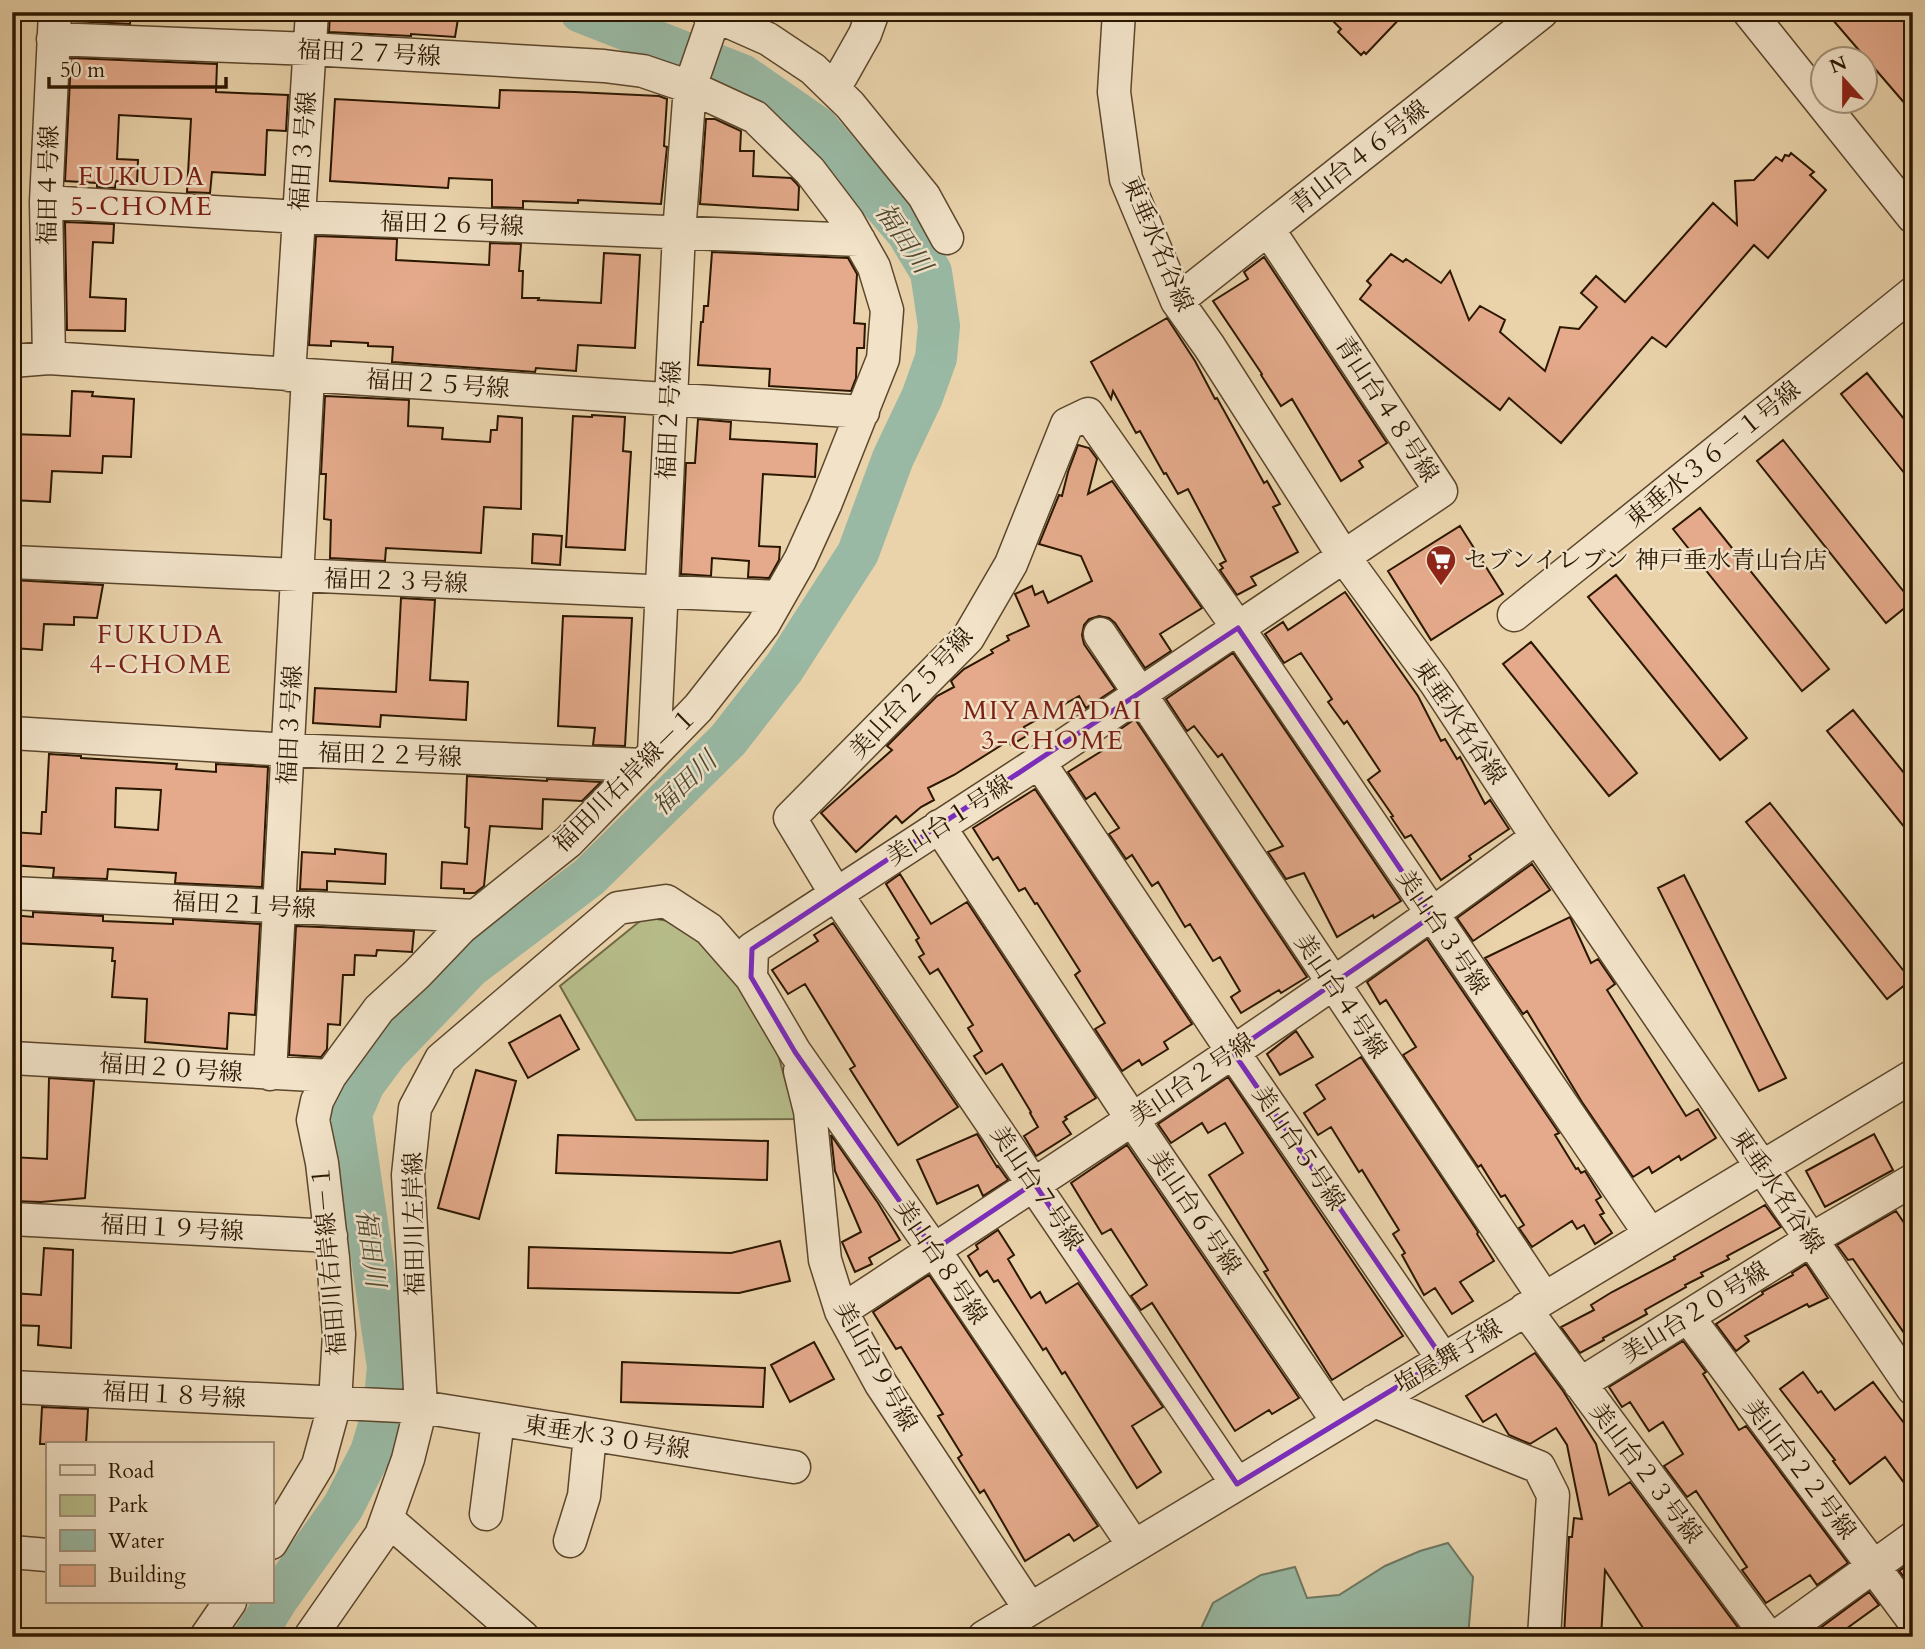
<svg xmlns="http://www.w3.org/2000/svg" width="1925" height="1649" viewBox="0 0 1925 1649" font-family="Cardo,'Noto Serif JP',serif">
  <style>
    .green { fill: #b6bc89; stroke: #706a44; stroke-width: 2 }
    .water { fill: #99b9a4; stroke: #6d7862; stroke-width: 2 }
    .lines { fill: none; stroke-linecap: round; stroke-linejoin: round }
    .river { stroke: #99b9a4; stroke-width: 42 }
    .building { fill: #e4aa8b; stroke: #2b1700; stroke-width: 2; fill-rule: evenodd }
    .minor-casing { stroke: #5b462b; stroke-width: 35 }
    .minor { stroke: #f1e2c8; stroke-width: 32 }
    .marked { fill: none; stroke: #7b2cbf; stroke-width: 5; stroke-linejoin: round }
    .labels { text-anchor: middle; stroke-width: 5; stroke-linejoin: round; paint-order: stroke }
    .street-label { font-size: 24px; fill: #2b1700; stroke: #f1e2c8 }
    .poi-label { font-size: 24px; fill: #2b1700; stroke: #f1e2c8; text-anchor: start }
    .neighbourhood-label { font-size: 26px; letter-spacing: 2px; fill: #7a1f14; stroke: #f1e2c8 }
    .water-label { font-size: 26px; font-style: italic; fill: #4c4831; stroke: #f1e2c8 }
  </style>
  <rect width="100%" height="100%" fill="#ead3ab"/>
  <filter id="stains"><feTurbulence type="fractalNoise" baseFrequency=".00286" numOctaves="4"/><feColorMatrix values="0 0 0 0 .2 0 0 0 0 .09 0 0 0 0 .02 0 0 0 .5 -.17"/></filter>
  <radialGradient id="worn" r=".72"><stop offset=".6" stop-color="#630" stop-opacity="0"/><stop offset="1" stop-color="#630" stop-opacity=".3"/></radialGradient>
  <path class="green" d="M645 917 686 924 728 968 773 1036 796 1119 636 1120 560 986Z"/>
  <path class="water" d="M1448 1543 1473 1577 1468 1637H1197L1213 1603 1261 1575 1295 1567 1307 1598 1339 1595 1385 1566 1420 1551Z"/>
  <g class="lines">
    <path class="river" d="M254 1637 278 1598 343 1507 371 1452 384 1409 388 1367 351 1114 364 1084 387 1053 470 967 589 877 728 740 784 668 858 553 893 458 922 397 936 358 939 326 931 272 907 232 817 127 742 75 581 12"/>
  </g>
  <path class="building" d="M73 12H131L130 24 73 21Z
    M330 12H457L458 19 455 37 411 34V36L329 32Z
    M1324 12H1406L1366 54 1364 52 1361 55 1338 32 1341 29Z
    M1826 12H1913V113Z
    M71 58 217 64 216 92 288 95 286 131 267 130 265 175 212 172 210 193 187 192 191 119 119 115 117 159 138 160 137 183 116 181 115 188 97 187V183L65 181Z
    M500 90 575 92 659 96 667 99 664 146 667 147 661 204 578 200V203L523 201V208L492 207V180L449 178 448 188 330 181 335 99 499 108Z
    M706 119H715L741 131 740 151H754L753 176 791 178 796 183 799 187 798 210 700 204Z
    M1791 153 1814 172 1810 175 1826 190 1768 258 1754 245 1666 347 1652 337 1561 443 1509 398 1500 410 1360 299 1371 285 1367 281 1391 254 1403 262 1406 259 1441 283 1450 271 1469 320 1480 306 1505 320 1500 332 1545 371 1560 327 1579 329 1597 307 1581 293 1596 276 1625 302 1713 203 1737 225 1735 181 1754 180 1776 157 1782 161 1785 155 1789 156Z
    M65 222 114 224 113 243 93 242 90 297 126 299 125 331 67 330Z
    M316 236 397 239 396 260 489 265 490 243 521 244 519 271H523L522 298H539L538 300 601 303 604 253 640 255 635 348 578 345 576 371 536 368 535 372 392 362 393 347 368 346V343L331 341V346L309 345Z
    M712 252 848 258 857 274 854 323 865 324 864 348H857L856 378 851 391 769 386 770 369 698 365 701 322H703L704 306H708Z
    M1264 257 1387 443 1359 461 1363 467 1341 481 1292 399 1281 406 1261 375 1262 374 1213 301 1248 279 1244 272Z
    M1167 318 1195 361 1215 399 1217 398 1264 483 1267 481 1280 504 1273 507 1298 552 1251 577 1256 585 1237 595 1220 570 1223 568 1220 564 1226 561 1188 489 1178 494 1166 473 1164 474 1140 431 1136 433 1113 391 1111 399 1091 362Z
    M1867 373 1913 430V484L1841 394Z
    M72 391 93 392 92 396 134 399 131 457 103 456 102 473 52 471 50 502 12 500V434L70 436Z
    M325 396 409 400 408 426 443 428 442 439 490 442 491 430H497L498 416 522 418 521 509 484 507 481 553 386 548 385 561 330 558 331 520 324 519 326 474H321Z
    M592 415 625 417 623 451 631 452 625 550 566 547 573 416 592 417Z
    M698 419 731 422 730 439 817 444 815 477 763 474 759 546 780 547 779 560 769 578 748 577 749 561 712 558 711 576 681 574 686 463H695Z
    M1783 440 1912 602 1886 623 1757 461Z
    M1078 445 1089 448 1097 459 1088 494 1112 481 1202 608 1160 634 1171 651 1145 668 1115 623 1109 618 1099 616 1089 619 1084 625 1082 635 1084 644 1115 689 1086 708 1079 696 1024 727 1028 735 1011 745 1008 741 954 775 928 788 934 800 921 807 902 823 896 816 856 852 821 813 892 750 887 746 937 696 954 687 951 681 964 669 993 653 991 650 1009 640 1007 636 1029 626 1015 594 1032 586 1035 595 1043 591 1048 603 1092 581 1081 556 1039 544 1059 495 1062 496 1068 472Z
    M1700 508 1829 669 1802 691 1673 529Z
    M1460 526 1503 594 1431 640 1388 571Z
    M533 534 562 536 560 565 532 563Z
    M1616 575 1747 738 1720 760 1588 597Z
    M12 580 103 585 97 618 74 617V625L44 624 42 650 12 648Z
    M1345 592 1418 696 1441 741 1445 739 1457 759 1460 757 1485 804 1490 800 1509 829 1469 856 1471 859 1441 880 1411 835 1405 838 1391 817 1393 816 1368 780 1380 771 1347 721 1344 724 1328 702 1332 699 1301 653 1284 663 1265 634 1283 622 1288 630Z
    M401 598 435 600 430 680 468 682 466 720 381 715 380 727 313 723 315 688 396 692Z
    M563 616 632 618 625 746 593 745 595 728 558 726Z
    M1531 642 1637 773 1609 796 1503 664Z
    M1233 653 1401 901 1374 918 1373 915 1337 937 1304 873 1286 879 1268 852 1283 846 1222 754 1218 757 1194 726 1187 731 1166 699Z
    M1853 710 1913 784V838L1827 731Z
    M1135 719 1307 977 1281 993 1279 990 1241 1013 1231 997 1240 991 1220 957 1213 961 1190 924 1185 927 1158 882 1152 886 1132 855 1126 859 1109 834 1119 828 1095 793 1086 799 1068 772 1113 744 1109 737Z
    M49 754 81 756V758L177 764 176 769 216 772V764L268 767 262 887 175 883 176 873 108 869 107 879 53 877 54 868 12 865V832L41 834 42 812H46ZM116 788 161 790 158 830 115 827Z
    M467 776 547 781V779L601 782 582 801 543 799 542 829 490 826 484 886 475 893H464V889L441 888 442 862 467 864 469 828 465 827Z
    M1035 789 1192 1024 1164 1042 1168 1049 1142 1065 1139 1060 1122 1071 1095 1029 1105 1023 1075 975 1080 971 1037 903 1035 904 1025 888 1019 891 998 857 993 860 973 828Z
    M1770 803 1911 980 1887 999 1746 822Z
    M335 849 386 854 385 884 327 881V890L300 889 302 852 335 854Z
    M1532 864 1550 890 1473 941 1457 918Z
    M900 874 931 924 967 902 1096 1098 1065 1117 1067 1119 1063 1122 1071 1134 1036 1156 1024 1136 1038 1127 1030 1113 1031 1112 1002 1064 986 1074 974 1056 982 1051 968 1028 973 1025 938 969 930 974 919 957 924 954 916 940 919 938 886 884Z
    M1684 875 1786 1078 1759 1091 1658 888Z
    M33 912 103 916V921L173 924V919L260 924 255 1015 229 1013 227 1049 145 1042 147 999 112 997 115 961H112L113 948 12 943V915L33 917Z
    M1570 917 1591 963 1598 959 1615 984 1607 990 1686 1116 1698 1109 1716 1138 1681 1160 1679 1156 1652 1173 1649 1167 1633 1177 1582 1102 1527 1011 1523 1014 1485 958Z
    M833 923 958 1107 898 1145 850 1069 855 1066 805 984 788 994 772 970 818 941 814 935Z
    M296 926 414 931 412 952 377 950 376 956 355 955 354 975H343L340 1025 328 1024 327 1049 321 1057 289 1055Z
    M1427 939 1559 1133 1555 1135 1576 1169 1578 1168 1581 1173 1585 1171 1601 1197 1596 1200 1604 1213 1600 1215 1612 1233 1595 1244 1584 1225 1577 1229 1572 1221 1532 1247 1519 1228 1524 1225 1505 1195 1501 1197 1481 1165 1478 1167 1403 1055 1416 1047 1386 1000 1380 1004 1367 982Z
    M560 1015 579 1049 528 1078 509 1043Z
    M1296 1031 1313 1057 1280 1075 1267 1054Z
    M1361 1057 1478 1232 1477 1234 1494 1261 1460 1282 1473 1301 1452 1314 1435 1288 1424 1295 1402 1255 1405 1253 1393 1234 1399 1230 1362 1170 1359 1172 1331 1127 1318 1135 1304 1113 1325 1099 1316 1085Z
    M476 1070 516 1081 479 1219 438 1208Z
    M1228 1077 1403 1336 1332 1380 1264 1272 1268 1270 1209 1175 1243 1153 1225 1123 1208 1133 1202 1123 1171 1143 1158 1124Z
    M49 1078 94 1081 85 1198 41 1202 12 1201V1157L47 1159Z
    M977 1134 997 1167 998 1166 1008 1180 983 1196 978 1185 937 1204 917 1160Z
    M1874 1134 1893 1170 1825 1207 1806 1171Z
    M558 1135 768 1141 767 1180 556 1173Z
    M831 1135 878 1203 900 1240 869 1258 872 1264 855 1272 842 1242 861 1232 835 1171Z
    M1127 1145 1299 1398 1272 1414 1269 1410 1235 1431 1152 1303 1141 1310 1131 1296 1147 1285 1111 1229 1102 1234 1071 1183Z
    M1765 1205 1781 1227 1727 1256 1729 1259 1701 1273 1703 1276 1685 1285 1686 1287 1645 1310 1647 1314 1603 1338 1604 1340 1580 1353 1561 1327 1594 1310 1591 1305 1612 1292 1675 1259 1674 1257Z
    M1896 1211 1913 1236V1346L1853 1259 1848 1260 1837 1245Z
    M998 1230 1014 1255 1008 1259 1031 1298 1040 1292 1046 1303 1078 1283 1163 1407 1132 1426 1161 1472 1137 1488 1065 1372 1062 1374 1046 1348 1043 1350 998 1280 994 1282 987 1271 980 1276 968 1256 978 1249 976 1245Z
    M780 1241 790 1281 739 1293 528 1288 529 1247 731 1253Z
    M44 1248 73 1250 71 1348 38 1345 39 1326 12 1325V1293L41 1295Z
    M1806 1264 1828 1298 1809 1307 1807 1304 1745 1336 1749 1341 1736 1351 1716 1324 1763 1294 1762 1292 1793 1275 1792 1273Z
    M929 1275 1098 1526 1074 1541 1069 1534 1025 1561 984 1490 980 1493 958 1458 962 1455 938 1416 943 1414 901 1347 896 1349 873 1312Z
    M1683 1341 1706 1372 1703 1374 1739 1430 1746 1426 1848 1563 1817 1585 1810 1575 1766 1603 1742 1570 1747 1567 1696 1491 1687 1497 1664 1466 1683 1454 1663 1422 1649 1431 1630 1402 1622 1407 1609 1387Z
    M814 1342 834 1379 790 1402 771 1365Z
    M1535 1353 1563 1391 1596 1444 1609 1495 1630 1482 1739 1629 1726 1637H1649L1605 1570 1601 1637H1564L1569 1537H1572L1574 1518 1582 1519 1567 1445 1556 1428 1530 1444 1509 1435 1496 1414 1483 1422 1466 1396Z
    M622 1362 765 1368 763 1407 621 1402Z
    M1803 1372 1818 1393 1821 1391 1835 1410 1873 1382 1913 1435V1495L1885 1457 1850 1484 1833 1461 1835 1460 1780 1389Z
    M42 1407 88 1409 86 1444H40Z
    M1913 1561V1581L1909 1583 1899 1571Z
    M1869 1592 1879 1605 1846 1629 1851 1637H1808Z"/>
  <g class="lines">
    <g class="minor-casing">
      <path id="minor" d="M707 12 768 39 813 69 850 105 924 196 947 238
        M1119 12 1114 92 1126 179 1177 301 1209 346 1344 557 1435 682 1537 837 1913 1389
        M1749 12 1913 217
        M53 39 310 49 604 66 643 71 690 87 755 117 810 171 848 221 874 267 887 310 883 359 825 505 800 560 763 625 698 708 568 842 462 927 417 974 379 1009 330 1076 317 1101 313 1120 322 1163 333 1258 339 1334 335 1403 318 1465 271 1543
        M834 89 865 34 873 12
        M46 202 299 217 859 240
        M1177 301 1542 12
        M49 358 46 202 55 12
        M12 361 49 358 863 412
        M289 375 312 12
        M12 562 779 597
        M1514 615 1913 293
        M1100 634 1544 1298
        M12 733 289 750 643 765
        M654 753 679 233 690 87 716 12
        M1039 762 1233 1052 1443 1359
        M939 826 1132 1119 1338 1422
        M12 893 475 916
        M751 977 752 949 1039 762 1441 491 1268 229
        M12 1058 330 1076
        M800 1071 810 1111 825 1260 841 1311 881 1384 1030 1609
        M270 1074 308 376
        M12 1219 331 1236
        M1525 1309 1768 1637
        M841 1311C1075 1157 1312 1005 1537 837
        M1688 1317 1913 1620
        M1580 1384 1810 1240 1913 1180
        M12 1387 421 1407 794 1467
        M1374 1401 1539 1467 1553 1495 1544 1637
        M1237 1484 836 894 790 818 968 638 1011 564 1067 424 1088 414 1238 628 1650 1234
        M486 1514 498 1420
        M387 1519 523 1637
        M570 1541 584 1496 590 1435
        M12 1552 47 1555
        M206 1637 230 1602
        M310 1637 381 1535 408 1459 421 1407 408 1175 415 1108 441 1059 618 908 666 901 709 929 751 977 795 1052 934 1250 1134 1546
        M984 1637 1913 1076
        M1776 1637 1913 1538"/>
    </g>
    <use href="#minor" class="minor"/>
  </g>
  <path class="marked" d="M1238 628 1432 916 1233 1052 1443 1359 1237 1484 1034 1183 934 1250 795 1052 751 977 752 949Z"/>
  <defs>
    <g id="supermarket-pin" transform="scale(1.575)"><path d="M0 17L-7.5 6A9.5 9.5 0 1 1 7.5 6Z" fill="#8f2418" stroke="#f1e2c8"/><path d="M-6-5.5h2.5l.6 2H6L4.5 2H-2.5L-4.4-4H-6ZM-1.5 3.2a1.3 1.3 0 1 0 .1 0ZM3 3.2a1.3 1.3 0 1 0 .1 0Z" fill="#fff"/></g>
  </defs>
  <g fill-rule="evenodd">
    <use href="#supermarket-pin" x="1441" y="560"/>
  </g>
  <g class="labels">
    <g class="street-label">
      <text transform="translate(369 53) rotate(3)" y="8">福田２７号線</text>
      <text transform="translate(303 151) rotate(-86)" y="8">福田３号線</text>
      <text transform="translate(1359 157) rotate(-38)" y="8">青山台４６号線</text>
      <text transform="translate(48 185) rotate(-89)" y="8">福田４号線</text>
      <text transform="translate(452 224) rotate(2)" y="8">福田２６号線</text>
      <text transform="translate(1158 244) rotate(67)" y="8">東垂水名谷線</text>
      <text transform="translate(438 384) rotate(4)" y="8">福田２５号線</text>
      <text transform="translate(1387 409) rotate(57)" y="8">青山台４８号線</text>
      <text transform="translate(669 420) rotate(-87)" y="8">福田２号線</text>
      <text transform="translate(1713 454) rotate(-39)" y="8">東垂水３６－１号線</text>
      <text transform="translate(396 581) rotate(2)" y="8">福田２３号線</text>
      <text transform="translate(911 693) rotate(-47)" y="8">美山台２５号線</text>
      <text transform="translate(1460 722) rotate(56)" y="8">東垂水名谷線</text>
      <text transform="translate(290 725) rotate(-87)" y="8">福田３号線</text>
      <text transform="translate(390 755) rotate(2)" y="8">福田２２号線</text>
      <text transform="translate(625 780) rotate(-45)" y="8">福田川右岸線－１</text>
      <text transform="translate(949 820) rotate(-33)" y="8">美山台１号線</text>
      <text transform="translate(244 905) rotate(3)" y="8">福田２１号線</text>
      <text transform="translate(1443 932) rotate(56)" y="8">美山台３号線</text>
      <text transform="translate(1341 996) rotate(56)" y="8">美山台４号線</text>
      <text transform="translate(171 1068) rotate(4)" y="8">福田２０号線</text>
      <text transform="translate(1192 1079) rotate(-34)" y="8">美山台２号線</text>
      <text transform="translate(1299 1148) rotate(56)" y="8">美山台５号線</text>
      <text transform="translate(1037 1188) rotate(56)" y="8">美山台７号線</text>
      <text transform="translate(1778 1191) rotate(56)" y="8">東垂水名谷線</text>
      <text transform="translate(1195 1212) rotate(56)" y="8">美山台６号線</text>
      <text transform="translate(414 1224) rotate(-91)" y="8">福田川左岸線</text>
      <text transform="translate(172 1228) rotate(3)" y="8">福田１９号線</text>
      <text transform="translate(329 1260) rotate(-95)" y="8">福田川右岸線－１</text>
      <text transform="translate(941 1262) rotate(56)" y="8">美山台８号線</text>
      <text transform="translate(1695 1312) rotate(-32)" y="8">美山台２０号線</text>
      <text transform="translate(1448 1356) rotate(-31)" y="8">塩屋舞子線</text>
      <text transform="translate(876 1366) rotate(61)" y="8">美山台９号線</text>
      <text transform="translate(174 1395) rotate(3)" y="8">福田１８号線</text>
      <text transform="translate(607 1437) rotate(9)" y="8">東垂水３０号線</text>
      <text transform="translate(1800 1469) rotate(53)" y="8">美山台２２号線</text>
      <text transform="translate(1646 1473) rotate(53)" y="8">美山台２３号線</text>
    </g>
    <g class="poi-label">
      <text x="1464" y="568">セブンイレブン 神戸垂水青山台店</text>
    </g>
    <g class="neighbourhood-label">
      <text x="142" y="185">FUKUDA<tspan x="142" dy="30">5-CHOME</tspan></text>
      <text x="161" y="643">FUKUDA<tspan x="161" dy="30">4-CHOME</tspan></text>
      <text x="1053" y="719">MIYAMADAI<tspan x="1053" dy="30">3-CHOME</tspan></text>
    </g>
    <g class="water-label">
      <text transform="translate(904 238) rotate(56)" y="9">福田川</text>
      <text transform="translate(684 783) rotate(-44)" y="9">福田川</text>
      <text transform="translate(371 1248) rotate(82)" y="9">福田川</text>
    </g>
  </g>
  <rect width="1925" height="1649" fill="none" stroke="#ead3ab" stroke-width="42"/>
  <rect x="14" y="14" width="1897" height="1621" fill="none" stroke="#2b1700" stroke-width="3.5"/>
  <rect x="21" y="21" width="1883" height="1607" fill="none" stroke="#2b1700" stroke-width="2"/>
  <rect x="46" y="1442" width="228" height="161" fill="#f1e2c8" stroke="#a29178" stroke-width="2"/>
  <rect x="60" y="1465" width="35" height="10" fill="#f1e2c8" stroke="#a29178" stroke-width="2"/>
  <text x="108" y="1478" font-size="21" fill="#2b1700">Road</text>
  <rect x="60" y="1495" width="35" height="21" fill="#b6bc89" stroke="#a29178" stroke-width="2"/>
  <text x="108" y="1512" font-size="21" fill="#2b1700">Park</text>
  <rect x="60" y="1530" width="35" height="21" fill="#99b9a4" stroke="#a29178" stroke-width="2"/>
  <text x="108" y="1548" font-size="21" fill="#2b1700">Water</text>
  <rect x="60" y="1565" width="35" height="21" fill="#e4aa8b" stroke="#a29178" stroke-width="2"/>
  <text x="108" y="1582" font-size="21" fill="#2b1700">Building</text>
  <g transform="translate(1844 80) rotate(339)"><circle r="33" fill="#f1e2c8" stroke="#a29178" stroke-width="2"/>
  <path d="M0-5L12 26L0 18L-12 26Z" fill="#8f2418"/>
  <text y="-10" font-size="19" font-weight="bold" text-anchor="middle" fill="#2b1700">N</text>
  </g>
  <path d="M49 77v10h177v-10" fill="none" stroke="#2b1700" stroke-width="3.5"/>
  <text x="60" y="77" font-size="21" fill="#2b1700" stroke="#f1e2c8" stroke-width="5" paint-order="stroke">50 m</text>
  <rect width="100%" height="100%" filter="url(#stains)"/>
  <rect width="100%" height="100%" fill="url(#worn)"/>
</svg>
